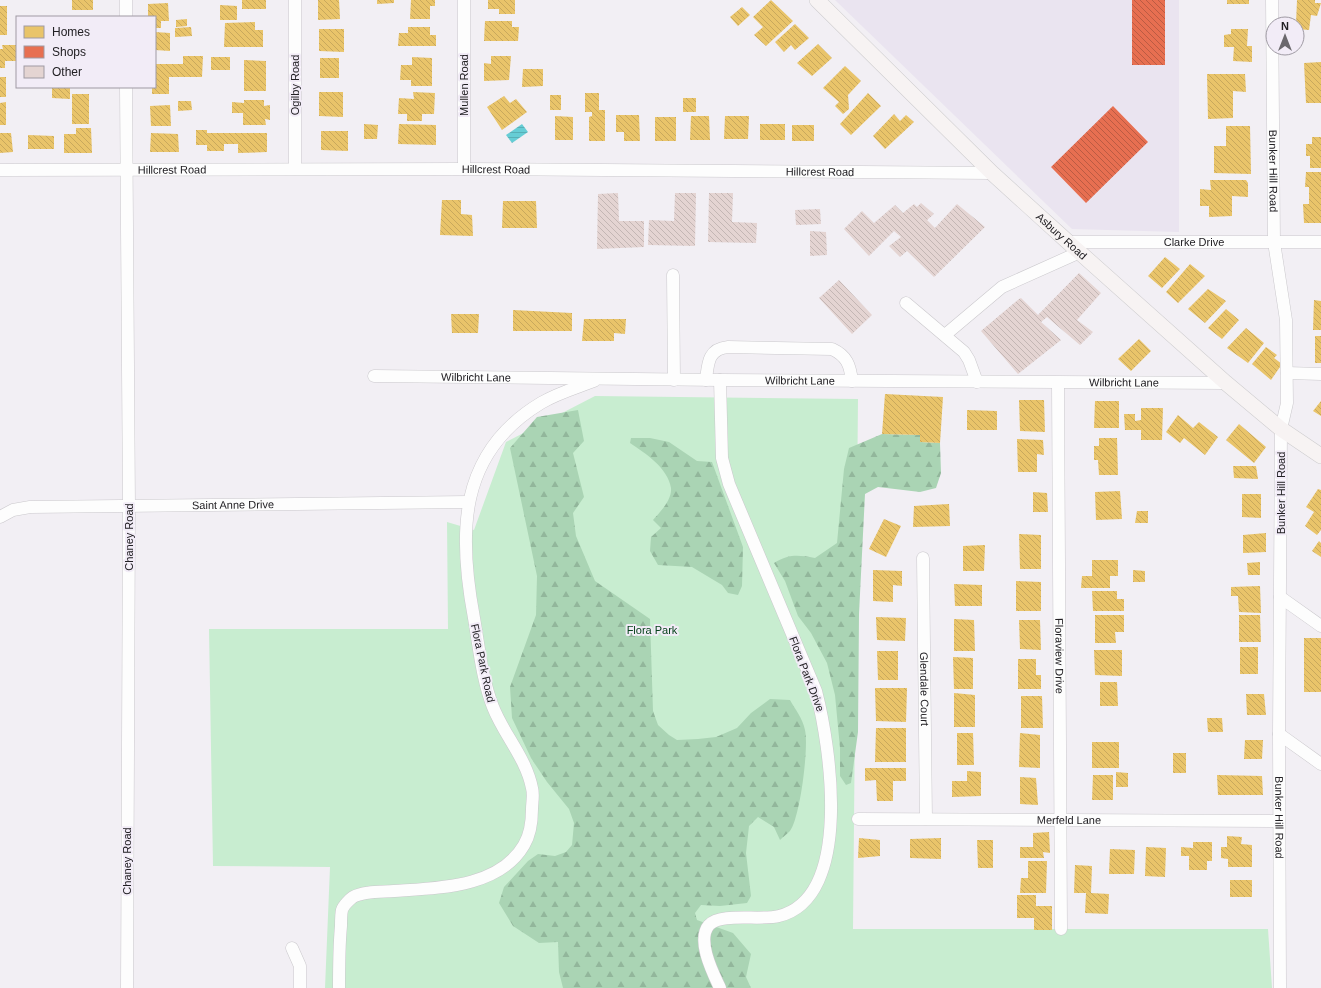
<svg xmlns="http://www.w3.org/2000/svg" width="1321" height="988" viewBox="0 0 1321 988" font-family="Helvetica,sans-serif">
  <style>
    .built { fill: #eae4f0 }
    .green { fill: #c8edd0 }
    .forest { fill: url(#forest-firs) }
    .water { fill: url(#water-rules) }
    .homes { fill: url(#homes-back-hatch) }
    .shops { fill: url(#shops-back-hatch) }
    .building { fill: url(#building-back-hatch) }
    .lines { fill: none; stroke-linecap: round; stroke-linejoin: round }
    .minor-casing { stroke: #cac8cc; stroke-width: 13 }
    .major-casing { stroke: #cecdcf; stroke-width: 16 }
    .minor { stroke: #fdfdfd; stroke-width: 12 }
    .major { stroke: #f7f3f3; stroke-width: 15 }
    .labels { text-anchor: middle; stroke-width: 4; stroke-linejoin: round; paint-order: stroke }
    .street-label { font-size: 11px; fill: #222024; stroke: #f2ecf7 }
    .park-label { font-size: 11px; fill: #07431b; stroke: #f2ecf7 }
  </style>
  <defs>
    <pattern id="forest-firs" width="22" height="20" patternUnits="userSpaceOnUse"><rect width="22" height="20" fill="#aad4b4"/><path d="M5 1l3.5 6h-7zM16 11l3.5 6h-7z" fill="#92b69b"/></pattern>
    <pattern id="water-rules" width="6" height="5" patternUnits="userSpaceOnUse"><rect width="6" height="5" fill="#66cdd5"/><path d="M0 2.5h6" fill="none" stroke="#58b0b7"/></pattern>
    <pattern id="homes-back-hatch" width="6" height="6" patternUnits="userSpaceOnUse"><rect width="6" height="6" fill="#e9c46a"/><path d="M-1 5l2 2M0 0l6 6M5-1l2 2" fill="none" stroke="#c8a85c"/></pattern>
    <pattern id="shops-back-hatch" width="6" height="6" patternUnits="userSpaceOnUse"><rect width="6" height="6" fill="#e76f51"/><path d="M-1 5l2 2M0 0l6 6M5-1l2 2" fill="none" stroke="#bb5b43"/></pattern>
    <pattern id="building-back-hatch" width="6" height="6" patternUnits="userSpaceOnUse"><rect width="6" height="6" fill="#e4d4d2"/><path d="M-1 5l2 2M0 0l6 6M5-1l2 2" fill="none" stroke="#c3b6b4"/></pattern>
  </defs>
  <rect width="100%" height="100%" fill="#f2eff4"/>
  <path class="built" d="M835 0H1179V232L1072 229Z"/>
  <path class="green" d="M595 396 858 399 853 929H1268L1272 988H325L330 867 213 866 209 629H448L447 522 474 530 506 442Z"/>
  <path class="forest" d="M578 410 584 441 573 453 584 497 573 513 576 536 595 581 650 619 653 711 658 725 669 735 677 740 698 739 716 737 737 728 751 713 770 699 790 700C795 709 803 719 805 730 809 747 800 818 790 831 787 834 783 837 780 840L774 827 758 817 749 826 746 853 751 896 747 903 720 906 701 905 695 913 697 920 733 933 751 954 746 977 751 988H563L559 972 558 942 539 943 513 926 499 903 504 887 528 861 538 854 555 856 566 852 572 845 574 823 569 809 547 782 531 758 512 718 510 687 536 615 537 576 510 448 537 417Z
    M882 434 920 435V442L940 443 941 473 936 488 920 492 878 487 865 494 859 614 858 732 851 783 846 785 840 776V748L835 695 827 663 811 633 798 616 785 581 774 563C790 554 797 555 815 558L837 543 844 469 849 448Z
    M631 438H650L669 442 697 461 712 462 743 547 742 586 738 595 728 593 722 585 692 567 658 565 650 551 651 537 661 528 653 520C660 512 672 500 671 488 668 468 645 453 630 443Z"/>
  <path class="water" d="M522 124 528 132 512 143 506 135Z"/>
  <path class="homes" d="M72 0H93V10H72Z
    M242 0H266V9H242Z
    M318 0H339L340 19 318 20Z
    M377 0H394V3L377 4Z
    M411 0H435V6H430V19H410Z
    M488 0H515V14H499V9H488Z
    M771 0 793 21 766 46 754 35 763 27 753 17Z
    M1227 0H1249V4H1227Z
    M1297 0H1315V3H1321L1317 16 1311 15 1309 30 1297 29 1296 24Z
    M168 3 169 21H161V28H155V17H148V4Z
    M220 5 237 6V20H220Z
    M0 6H7V35H0Z
    M742 7 750 15 738 26 730 17Z
    M187 19V26L176 27V20Z
    M485 21H512V27H519L518 41H484Z
    M255 22V30H263V47H224L225 23Z
    M795 24 809 38 795 50 791 45 784 52 775 42Z
    M191 27 192 36 175 37V28Z
    M408 27H430V35H436V46H398L399 33H408Z
    M319 29H344V52L319 51Z
    M1231 29H1248L1247 46H1252V62L1233 61 1234 47H1224V35L1231 34Z
    M155 32 170 33V51L155 50Z
    M818 44 832 58 812 76 797 63Z
    M2 45H16V61H5V68H0V49H3Z
    M183 56H203L202 77H169V94H152V87H155V64H183Z
    M491 56H511L509 80 484 81V63L491 64Z
    M211 57H230V70H211Z
    M412 57 432 58V86H411V80H400L401 65H412Z
    M320 58H339V78H320Z
    M244 60 266 61V91H244Z
    M1321 62V103H1306L1304 63Z
    M845 66 861 81 848 95 849 109 843 114 835 106 839 102 823 88Z
    M523 69H543V86L522 87Z
    M1207 74H1245L1246 92 1233 91V118L1208 119Z
    M0 77H6V97H0Z
    M52 87H70V99L52 98Z
    M319 92H343V117L319 116Z
    M413 92 435 93 434 114H422V121H407V114H398L399 98 414 99Z
    M585 93H599V110H605V141H589V117L592 116V112H585Z
    M868 93 881 106 851 135 840 124Z
    M72 94H89V124H72Z
    M550 95H561V110H550Z
    M504 96 510 103 516 99 527 112 502 130 487 107Z
    M683 98H696V112H683Z
    M244 100H264V106L270 105V120L265 119 266 125H243V113H232V102L244 103Z
    M178 101H191L192 110 178 111Z
    M6 102V125H0V103Z
    M170 105 171 126H151L150 106Z
    M894 114 900 121 906 115 914 122 885 149 873 136Z
    M616 115H639L640 141H624V132H616Z
    M555 116 573 117V140H555Z
    M691 116H709L710 140H690Z
    M725 116H749L748 139H724Z
    M655 117H676V141H655Z
    M364 124 378 125 377 139H364Z
    M399 124 436 125V145L398 144Z
    M760 124H785V140H760Z
    M792 125H814V141H792Z
    M1226 126H1250L1251 174 1214 173V146H1226Z
    M76 128H91L92 153H64V134H76Z
    M196 130H207V133H267V152L238 153V144H224V151H207V145H196Z
    M321 131H348V151L321 150Z
    M0 133H11L13 152 0 153Z
    M151 133 178 134 179 152H150Z
    M28 135 54 136V149H28Z
    M1312 137H1321V168H1310V156H1306V144H1312Z
    M1306 172H1321V223H1304L1303 204H1309V187H1305Z
    M1210 180H1246L1248 183V197L1232 196V216L1209 217V206H1200V189L1211 190Z
    M442 200H461V214L472 215 473 236 440 235Z
    M503 201H536L537 228H502Z
    M1165 257 1180 269 1162 288 1148 276Z
    M1190 264 1205 276 1178 303 1166 292Z
    M1208 289 1226 301 1205 323 1188 309Z
    M1314 300 1321 301V330H1313Z
    M1226 309 1239 320 1222 339 1208 328Z
    M513 310 572 313V331H513Z
    M451 314H479L478 333H452Z
    M584 319H626L625 334 614 333V341H582Z
    M1246 328 1264 343 1248 363 1227 348Z
    M1315 336H1321V363H1315Z
    M1139 339 1151 351 1131 371 1118 359Z
    M1266 347 1277 355 1274 358 1282 364 1271 380 1252 364Z
    M885 394 943 397 940 443 920 442V435L882 434Z
    M1019 400H1044L1045 432 1020 431Z
    M1095 401H1119V428H1094Z
    M1321 401V416L1313 411Z
    M1141 408H1163L1162 440H1141V430H1125L1124 414H1135V421L1141 420Z
    M967 410 997 411V430H967Z
    M1178 415 1193 428 1199 422 1218 437 1205 455 1184 438 1180 443 1166 432Z
    M1239 424 1266 447 1254 463 1226 440Z
    M1099 438H1117L1118 475H1099L1098 460H1094V446H1099Z
    M1017 439 1043 440 1044 455 1037 454V472H1018Z
    M1233 466H1256L1258 479 1234 478Z
    M1318 489 1321 490V530L1317 535 1305 526 1314 512 1306 507Z
    M1120 491 1122 519 1096 520 1095 492Z
    M1033 492 1047 493 1048 512H1033Z
    M1242 494H1261V518L1242 517Z
    M949 504 950 526 913 527 914 506Z
    M1137 511H1148V523H1135Z
    M884 519 901 526 886 557 869 549Z
    M1266 533V552L1243 553V535Z
    M1019 534 1041 535V569H1020Z
    M1319 541 1321 543V557L1312 551Z
    M985 545 984 571H963V546Z
    M1092 560H1118V576H1110V588H1081L1082 576H1092Z
    M1260 562V575H1248L1247 563Z
    M873 570 902 571V586L893 585V602L873 601Z
    M1133 570 1145 571V582H1133Z
    M1016 581 1041 582V611H1016Z
    M954 584 982 585V606H955Z
    M1260 586 1261 613 1239 612 1238 596H1231V587Z
    M1092 591H1117V599H1124V611H1093Z
    M1095 615H1124V632H1115L1116 643H1095Z
    M1239 615H1260L1261 642H1239Z
    M876 617 906 618 905 641 877 640Z
    M954 619 974 620 975 651H954Z
    M1019 620H1040L1041 650 1020 649Z
    M1304 638H1321V692H1304Z
    M1240 647H1258V674H1240Z
    M1094 650H1122V676L1095 675Z
    M877 651H898V680H878Z
    M953 657 973 658V689H954Z
    M1018 659H1036V675H1041V689H1018Z
    M1100 682H1117L1118 706H1100Z
    M875 688H907L906 722 876 721Z
    M954 693 975 695V727H954Z
    M1246 694H1264L1266 715H1247Z
    M1021 696H1042L1043 728H1021Z
    M1207 718H1222L1223 732H1208Z
    M876 728H906V762H875Z
    M957 733H973L974 765H957Z
    M1020 733 1040 735V768L1019 767Z
    M1245 740H1263L1262 759H1244Z
    M1092 742H1119V768H1092Z
    M1173 753H1186V773H1173Z
    M865 768H906V781H893V801H877L876 780 865 781Z
    M967 771 981 772V796L952 797V781H967Z
    M1116 772 1128 773V787H1116Z
    M1093 775H1113V800H1092Z
    M1217 775 1262 776 1263 795H1218Z
    M1020 777 1036 778 1038 805 1020 804Z
    M1049 832 1050 853 1043 852 1044 858H1020V847H1033V833Z
    M1227 836 1242 837 1241 844 1252 845V867H1228V859L1221 858V847H1227Z
    M859 838 880 840V856L858 858Z
    M941 838V859L910 858V839Z
    M977 840H993V868H978Z
    M1193 842H1212V861H1207V870H1189V856H1181V847L1193 848Z
    M1146 847 1166 848 1165 877 1145 876Z
    M1110 849 1135 850 1134 874H1109Z
    M1028 861H1047L1046 893H1020L1021 878H1028Z
    M1075 865 1092 866 1091 893 1109 894 1108 914 1085 913 1086 893H1074Z
    M1230 880H1252V897H1230Z
    M1017 895H1036V906H1052V930H1034V918H1017Z"/>
  <path class="shops" d="M1132 0H1165V65H1132Z
    M1113 106 1148 142 1086 203 1051 167Z"/>
  <path class="building" d="M618 193 619 221H644V247L597 249 598 194Z
    M675 193H696L695 246 648 245 649 220 674 221Z
    M709 193H733L732 222 757 223 756 243 708 242Z
    M921 203 934 214 927 220 935 228 957 204 985 227 934 277 907 251 900 257 889 246 901 237 894 231 869 256 844 229 862 211 874 223 895 205 903 213 914 204 917 207Z
    M820 209 821 224 796 225 795 210Z
    M810 231 826 232 827 255 810 256Z
    M1079 273 1101 293 1077 320 1093 332 1080 345 1047 317 1041 322 1061 340 1018 374 981 331 1019 299 1021 298 1038 315Z
    M839 280 872 315 852 334 819 298Z"/>
  <g class="lines">
    <g class="minor-casing">
      <g id="minor">
        <path d="M126 0V17"/>
        <path d="M295 0V169"/>
        <path id="s1" d="M1272 0 1274 242 1286 320 1287 403 1281 429 1279 734 1280 988"/>
        <path d="M126 87 129 507 127 988"/>
        <path d="M464 169V0"/>
        <path id="s2" d="M0 170 464 169 992 173"/>
        <path id="s3" d="M1068 242H1321"/>
        <path d="M673 275 674 380"/>
        <path d="M906 303 964 352 969 360 977 382"/>
        <path d="M945 335 1002 287 1080 252"/>
        <path d="M1287 373 1321 374"/>
        <path id="s4" d="M374 376 720 380 1226 383"/>
        <path d="M706 380C708 363 708 349 728 347L832 349C847 356 850 365 852 381"/>
        <path id="s5" d="M1058 383 1061 929"/>
        <path id="s6" d="M0 517 13 510 30 507 468 502"/>
        <path id="s7" d="M923 558 926 819"/>
        <path d="M1280 597 1321 626"/>
        <path d="M1279 734 1321 764"/>
        <path id="s8" d="M858 819 1279 821"/>
        <path d="M292 948 300 966V988"/>
        <path d="M339 988C339 967 339 947 341 926 341 921 341 914 342 910 343 906 350 899 353 897 364 891 381 892 394 891 437 888 499 888 524 845 530 835 532 820 532 809 532 802 534 795 532 788 526 758 504 735 493 707 482 679 479 647 474 618 458 533 458 453 541 403 558 393 576 388 594 381"/>
        <path d="M720 988C713 973 696 940 709 925 721 912 761 921 779 916 854 897 830 745 816 691L729 484 722 458 720 380"/>
      </g>
    </g>
    <g class="major-casing">
      <g id="major">
        <path id="s9" d="M817 0 992 173 1068 242 1226 383 1281 429 1321 456"/>
      </g>
    </g>
    <use href="#minor" class="minor"/>
    <use href="#major" class="major"/>
  </g>
  <g class="labels">
    <g class="street-label">
      <text transform="translate(295 85) rotate(-90)" y="4">Ogilby Road</text>
      <text transform="translate(464 85) rotate(-90)" y="4">Mullen Road</text>
      <text dy="4" stroke="none"><textPath href="#s2" startOffset="172">Hillcrest Road</textPath></text>
      <text dy="4" stroke="none"><textPath href="#s2" startOffset="496">Hillcrest Road</textPath></text>
      <text dy="4" stroke="none"><textPath href="#s1" startOffset="171">Bunker Hill Road</textPath></text>
      <text dy="4" stroke="none"><textPath href="#s2" startOffset="820">Hillcrest Road</textPath></text>
      <text dy="4" stroke="none"><textPath href="#s9" startOffset="340">Asbury Road</textPath></text>
      <text dy="4" stroke="none"><textPath href="#s3" startOffset="126">Clarke Drive</textPath></text>
      <text dy="4" stroke="none"><textPath href="#s4" startOffset="102">Wilbricht Lane</textPath></text>
      <text dy="4" stroke="none"><textPath href="#s4" startOffset="426">Wilbricht Lane</textPath></text>
      <text dy="4" stroke="none"><textPath href="#s4" startOffset="750">Wilbricht Lane</textPath></text>
      <text transform="translate(1281 493) rotate(-90)" y="4">Bunker Hill Road</text>
      <text dy="4" stroke="none"><textPath href="#s6" startOffset="235">Saint Anne Drive</textPath></text>
      <text transform="translate(129 537) rotate(-90)" y="4">Chaney Road</text>
      <text dy="4" stroke="none"><textPath href="#s5" startOffset="273">Floraview Drive</textPath></text>
      <text transform="translate(483 663) rotate(78)" y="4">Flora Park Road</text>
      <text transform="translate(807 674) rotate(69)" y="4">Flora Park Drive</text>
      <text dy="4" stroke="none"><textPath href="#s7" startOffset="131">Glendale Court</textPath></text>
      <text dy="4" stroke="none"><textPath href="#s1" startOffset="819">Bunker Hill Road</textPath></text>
      <text dy="4" stroke="none"><textPath href="#s8" startOffset="211">Merfeld Lane</textPath></text>
      <text transform="translate(127 861) rotate(-90)" y="4">Chaney Road</text>
    </g>
    <g class="park-label">
      <text x="652" y="634">Flora Park</text>
    </g>
  </g>
  <rect x="16" y="16" width="140" height="72" fill="#f2ecf7" stroke="#9f9aa3"/>
  <rect x="24" y="26" width="20" height="12" fill="#e9c46a" stroke="#9f9aa3"/>
  <text x="52" y="36" font-size="12" fill="#222024">Homes</text>
  <rect x="24" y="46" width="20" height="12" fill="#e76f51" stroke="#9f9aa3"/>
  <text x="52" y="56" font-size="12" fill="#222024">Shops</text>
  <rect x="24" y="66" width="20" height="12" fill="#e4d4d2" stroke="#9f9aa3"/>
  <text x="52" y="76" font-size="12" fill="#222024">Other</text>
  <g transform="translate(1285 36)"><circle r="19" fill="#f2ecf7" stroke="#9f9aa3"/>
  <path d="M0-3L7 15L0 10L-7 15Z" fill="#6b686d"/>
  <text y="-6" font-size="11" font-weight="bold" text-anchor="middle" fill="#222024">N</text>
  </g>
</svg>
